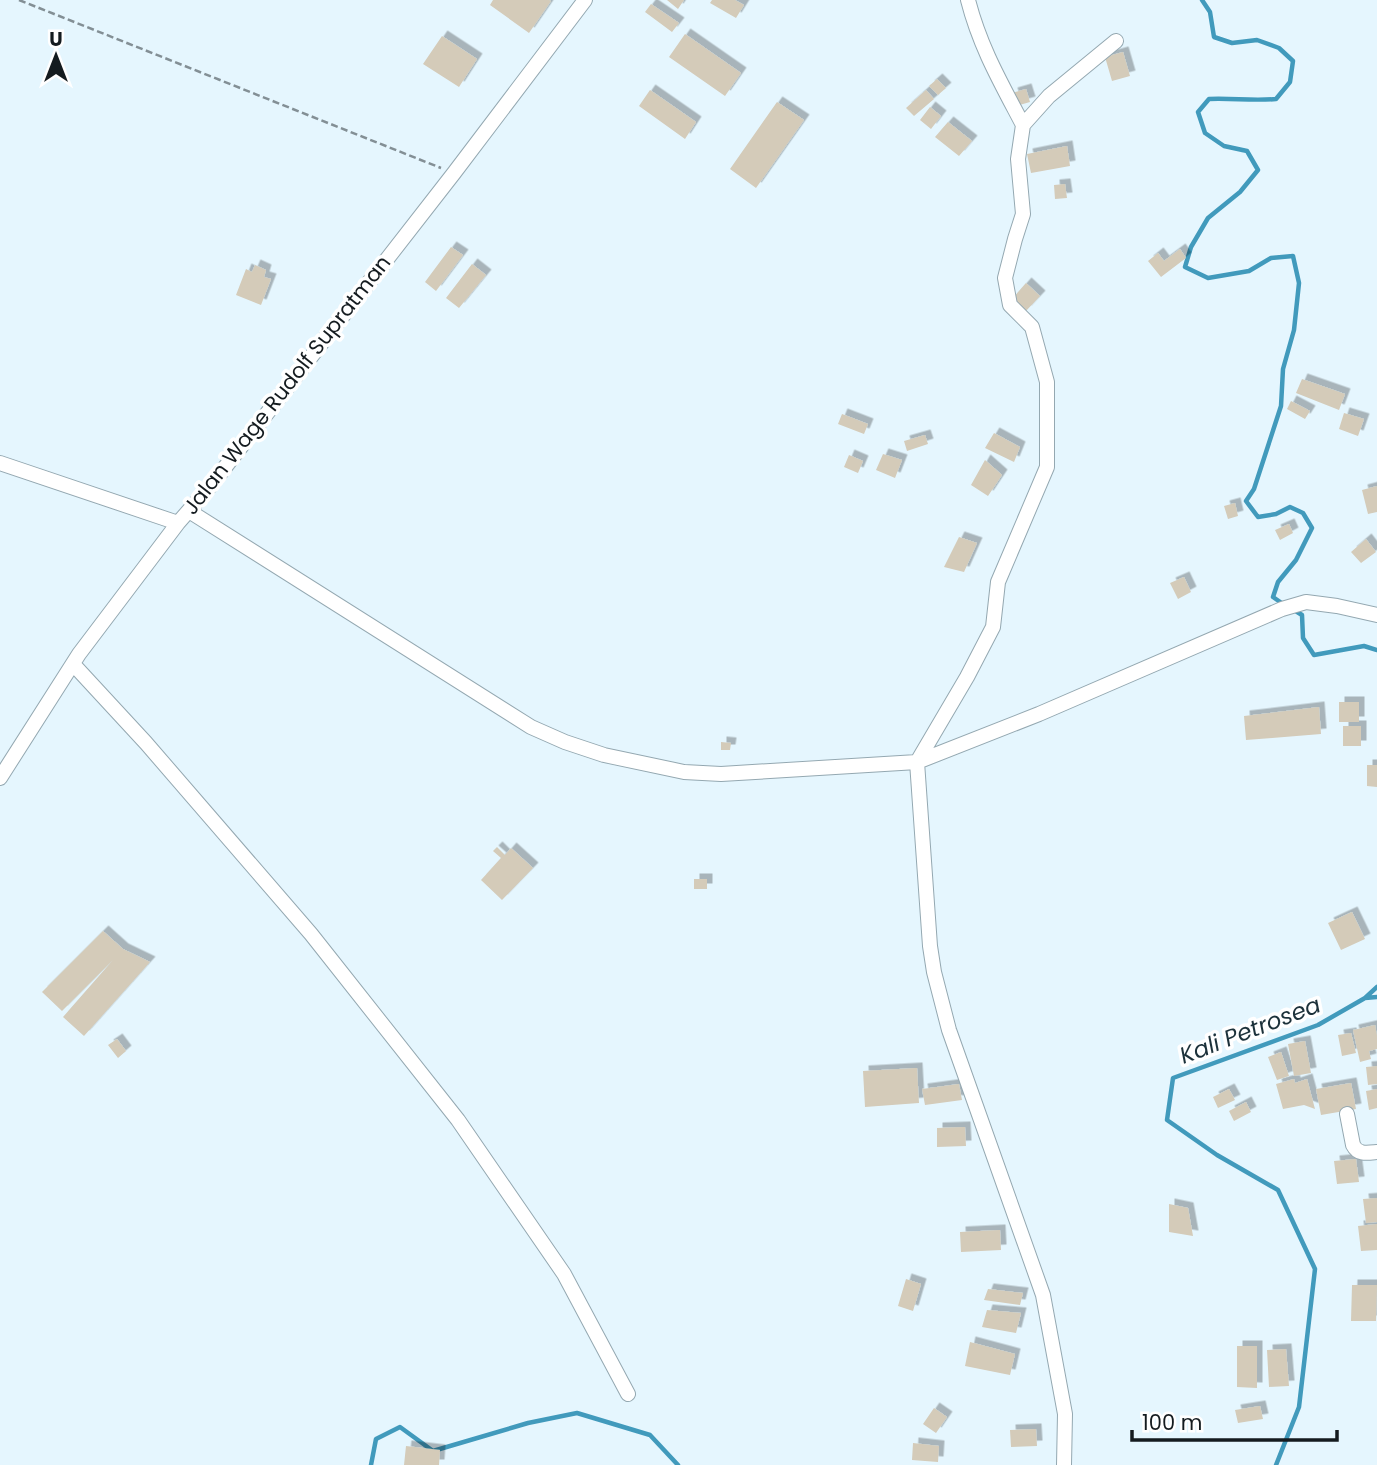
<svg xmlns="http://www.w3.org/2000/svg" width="1377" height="1465" viewBox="0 0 1377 1465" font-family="Poppins,sans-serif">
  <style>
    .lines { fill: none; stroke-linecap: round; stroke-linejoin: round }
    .stream { stroke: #419abc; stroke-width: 4.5 }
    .building { fill: #d4cbb9; filter: url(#shadow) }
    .minor-casing { stroke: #94a8b1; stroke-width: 16 }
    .path { stroke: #838f95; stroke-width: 2.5; stroke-dasharray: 7 3.5; stroke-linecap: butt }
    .minor { stroke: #fff; stroke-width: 14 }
    .labels { text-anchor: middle; stroke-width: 7; stroke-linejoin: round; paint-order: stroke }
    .street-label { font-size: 21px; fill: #141b1f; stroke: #fff }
    .water-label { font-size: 23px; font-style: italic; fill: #1c313a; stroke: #fff }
  </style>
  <defs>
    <filter id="shadow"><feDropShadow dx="5.5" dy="-5.5" stdDeviation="0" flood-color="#0004"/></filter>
  </defs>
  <rect width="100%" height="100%" fill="#e5f6fe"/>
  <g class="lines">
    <path class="stream" d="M1202 0 1210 12 1214 37 1232 43 1257 40 1279 48 1293 61 1290 82 1276 99C1253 101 1232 98 1209 99L1198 112 1205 133 1224 146 1247 151 1258 170 1240 192 1208 218 1191 247 1185 267 1208 278 1249 271 1271 258 1293 256 1299 283 1294 330 1283 369 1281 406 1254 489 1246 501 1258 517 1276 514 1290 507 1303 513 1312 528 1296 560 1278 582 1273 597 1283 604
      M1294 610 1302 615 1303 638 1314 655 1364 646 1377 650
      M1365 998 1377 987
      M371 1465 376 1439 400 1427 433 1451 528 1423 577 1413 650 1435 678 1465
      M1276 1465 1299 1407 1315 1269 1278 1190 1217 1155 1167 1120 1173 1078 1318 1025 1365 998 1377 997"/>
  </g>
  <path class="building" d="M493 0H549L551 1 529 33 490 5Z
    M667 0H684L678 9Z
    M712 0H735L744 5 736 18 710 3Z
    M651 4 679 23 672 32 645 12Z
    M685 34 741 73 725 96 669 57Z
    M442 36 477 59 459 87 423 64Z
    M1123 52 1130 76 1112 81 1105 57Z
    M937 79 946 88 938 95 929 86Z
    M1026 89 1030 102 1016 106 1012 93Z
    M650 90 696 122 685 139 639 106Z
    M926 90 934 99 914 116 906 108Z
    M777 102 804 120 756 188 730 169Z
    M930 107 941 116 931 129 920 120Z
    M948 122 972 141 959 156 935 137Z
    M1067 146 1070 166 1031 173 1027 154Z
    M1065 184 1067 198 1055 199 1054 185Z
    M451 247 463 255 436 291 425 282Z
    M1180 249 1186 258 1161 277 1148 261 1158 253 1164 261Z
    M472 264 486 275 459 308 446 298Z
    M255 265 266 270 264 277 271 279 261 305 236 295 246 269 252 272Z
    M1026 283 1040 296 1026 311 1012 299Z
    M1302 379 1345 394 1339 410 1296 393Z
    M1291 401 1310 411 1305 419 1287 409Z
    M1344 413 1364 419 1358 436 1339 429Z
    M842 414 868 424 864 434 838 424Z
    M994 433 1020 447 1014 462 985 448Z
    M925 435 928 444 907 451 904 441Z
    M883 454 902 460 895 478 876 470Z
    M849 455 863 461 858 473 844 467Z
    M985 460 1002 475 988 496 971 485Z
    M1377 486V512L1368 514 1362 490Z
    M1235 503 1238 516 1228 519 1224 506Z
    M1289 524 1293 533 1280 540 1275 530Z
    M959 537 977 543 964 572 944 567Z
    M1366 539 1376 552 1361 563 1351 552Z
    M1184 577 1191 592 1178 599 1170 583Z
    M1339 702H1359V722H1339Z
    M1319 707 1321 734 1246 740 1244 716Z
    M1343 726H1361V746H1343Z
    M721 742 731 743 730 750H721Z
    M1367 765H1377V787L1367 786Z
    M497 847 505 855 511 848 533 868 502 900 481 880 501 858 493 851Z
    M694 879H707V889H694Z
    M1352 912 1365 939 1341 950 1328 923Z
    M103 931 123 949 150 962 84 1036 63 1017 113 960 62 1011 42 992Z
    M1375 1025 1377 1036V1049L1369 1051 1371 1059 1360 1062 1353 1030Z
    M1351 1033 1356 1053 1342 1056 1338 1035Z
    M117 1039 126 1051 118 1058 108 1045Z
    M1305 1041 1311 1073 1294 1076 1288 1044Z
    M1281 1052 1289 1076 1277 1080 1268 1057Z
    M1377 1066V1084L1368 1085 1366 1067Z
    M917 1068 919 1103 865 1107 863 1071Z
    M1294 1079 1295 1083 1307 1079 1315 1109 1304 1105 1283 1109 1276 1084Z
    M1351 1083 1356 1109 1321 1115 1316 1089Z
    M959 1084 962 1100 925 1105 922 1089Z
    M1229 1089 1235 1100 1218 1108 1213 1097Z
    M1377 1089V1108L1369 1110 1366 1091Z
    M1246 1102 1251 1112 1234 1121 1229 1111Z
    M965 1127 966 1146 937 1147V1128Z
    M1356 1159 1359 1182 1337 1184 1334 1161Z
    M1377 1198V1222L1366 1223 1363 1199Z
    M1169 1204 1188 1208 1193 1236 1169 1232Z
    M1377 1224V1250L1361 1251 1358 1226Z
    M1000 1230 1001 1250 961 1252 960 1232Z
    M906 1279 921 1284 913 1311 898 1306Z
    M1352 1285H1377L1376 1321H1351Z
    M988 1289 1023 1293 1020 1305 984 1300Z
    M987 1310 1021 1313 1016 1333 982 1327Z
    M970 1342 1015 1354 1010 1375 965 1366Z
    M1237 1346H1257V1388L1237 1387Z
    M1286 1349 1289 1386 1269 1387 1267 1350Z
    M1260 1406 1263 1419 1238 1423 1235 1410Z
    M934 1408 947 1417 936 1433 923 1424Z
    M1036 1429 1037 1446 1011 1447 1010 1430Z
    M913 1443 939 1446 938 1462 912 1460Z
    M406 1446 440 1450 439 1465H404Z"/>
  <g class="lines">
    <g class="minor-casing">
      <path id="minor" d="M968 0C980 47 1001 83 1023 125
        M0 463 178 523
        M189 511 531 727 565 742 604 755 684 772 721 774 917 762 1039 714 1282 609 1306 602 1337 606 1377 615
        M73 664 146 743 311 934 458 1120 564 1274 628 1394
        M0 778 79 654 178 523 212 484 454 173 585 0
        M1347 1114 1353 1145C1358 1155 1367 1153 1377 1152
        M1064 1465 1065 1414 1043 1295 949 1030 934 972 930 946 917 762 967 677 993 627 998 582 1047 467V382L1032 327 1010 305 1005 278 1015 239 1023 214 1018 159 1023 125 1049 96 1116 41"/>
    </g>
    <path class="path" d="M19 0 441 168"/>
    <use href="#minor" class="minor"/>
  </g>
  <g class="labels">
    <g class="street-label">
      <text transform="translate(287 385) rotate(-52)" y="7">Jalan Wage Rudolf Supratman</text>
    </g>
    <g class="water-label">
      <text transform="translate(1250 1030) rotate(-21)" y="8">Kali Petrosea</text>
    </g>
  </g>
  <g transform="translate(56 56)" stroke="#ffffff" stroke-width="5" paint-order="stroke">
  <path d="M0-5L12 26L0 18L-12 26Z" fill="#141b1f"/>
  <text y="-10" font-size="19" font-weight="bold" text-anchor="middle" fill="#141b1f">U</text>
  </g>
  <path d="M1132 1430v10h205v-10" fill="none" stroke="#141b1f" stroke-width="3.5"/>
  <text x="1142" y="1430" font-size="21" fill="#141b1f" stroke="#ffffff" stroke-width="5" paint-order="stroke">100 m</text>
</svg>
